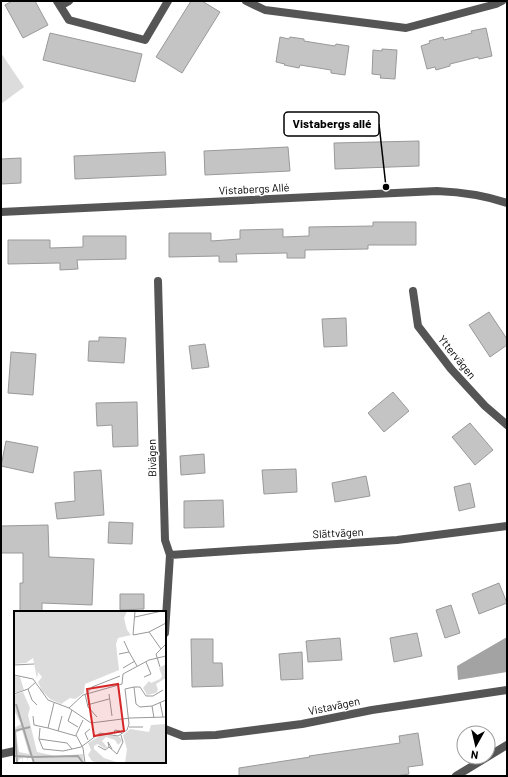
<svg xmlns="http://www.w3.org/2000/svg" width="508" height="777" viewBox="0 0 508 777" font-family="Barlow,sans-serif">
  <style>
    .green { fill: #dcdcdc }
    .water { fill: #a3a3a3 }
    .building { fill: #c4c4c4; stroke: #999 }
    .lines { fill: none; stroke-linecap: round; stroke-linejoin: round }
    .street { stroke: #555; stroke-width: 8 }
    .labels { text-anchor: middle; stroke-width: 3; stroke-linejoin: round; paint-order: stroke }
    .street-label { font-size: 11px; fill: #000; stroke: #fff }
    .inset-river { fill: none; stroke: #a3a3a3; stroke-width: 2 }
    .inset-road { fill: none; stroke: #999; stroke-width: 1 }
    .view { fill: #d62828; fill-opacity: 0.15; stroke: #d62828; stroke-width: 2 }
    .inset-edge { fill: none; stroke: #000; stroke-width: 2 }
    .leader { fill: none; stroke: #000; stroke-width: 1.5 }
    .callout-dot { fill: #000; stroke: #fff; stroke-width: 1.5 }
    .callout { fill: #fff; stroke: #000; stroke-width: 1.5 }
    .callout-label { font-size: 12px; text-anchor: middle; font-weight: bold; fill: #000 }
  </style>
  <rect width="100%" height="100%" fill="#fff"/>
  <path class="green" d="M1 53 24 87 1 104Z"/>
  <path class="water" d="M507 637V672L458 680 457 666Z"/>
  <path class="building" d="M12 1H35L48 25 23 38 5 5Z
    M191 1H202L220 12 182 73 156 57Z
    M486 28 492 56 479 59 478 57 450 64V66L436 70 435 67 427 69 421 46 430 43 429 41 443 37 444 40 472 33 471 31Z
    M50 33 142 54 135 82 43 60Z
    M280 37 289 39 290 37 304 39V41L335 46 336 44 349 46 345 75 331 73V70L300 65 299 68 284 65 285 64 276 62Z
    M382 49 397 50 395 79 380 78 381 75 372 74 373 50 382 51Z
    M419 141V166L335 169 334 143Z
    M288 147 290 171 205 175 204 151Z
    M165 152 166 175 75 179 74 156Z
    M21 158V183L1 184V159Z
    M373 222H416V245H368V249L305 250V258H287V253L236 254 237 262H219V256L169 257V233H211V241L240 239V230L283 229V237L309 236V227L373 226Z
    M83 236H126V259L77 260 78 269 60 270V263L8 264V240H50V248L83 247Z
    M489 312 507 339V345L490 357 469 325Z
    M346 318 347 346 324 347 322 319Z
    M99 337 126 338 124 363 88 361 89 341H99Z
    M205 344 209 367 192 369 189 346Z
    M11 352 36 354 33 395 8 393Z
    M393 392 409 411 384 432 368 413Z
    M137 402 138 446 113 447 112 425 97 426 96 403Z
    M470 423 493 450 475 465 452 437Z
    M6 441 38 447 33 473 1 466Z
    M204 454 205 473 181 475 180 456Z
    M296 469 297 492 264 494 262 470Z
    M101 470 104 515 57 519 55 503 75 501 74 472Z
    M366 476 370 496 335 502 332 483Z
    M470 483 475 507 459 511 454 487Z
    M223 500 224 527 184 528V501Z
    M109 522 133 523 132 544 108 543Z
    M48 525 49 557 94 559 92 605 42 603V612H20V583H23V553H1V526Z
    M499 583 507 603 479 614 472 594Z
    M120 594H144V609L120 610Z
    M451 605 460 633 445 638 436 610Z
    M417 633 422 656 394 662 390 638Z
    M340 638 342 660 308 662 306 641Z
    M191 639H213V663H222L223 686 192 687Z
    M302 652 303 679 281 680 279 654Z
    M418 733 423 765 408 767 409 774 396 776H239V768L310 757 309 756 400 743 399 736Z"/>
  <g class="lines">
    <path class="street" d="M57 1 69 20 145 40 168 1
      M246 1 265 10 406 28 496 4 502 1
      M60 6 69 1
      M1 212 437 191C461 192 484 195 507 203
      M158 281 165 540 170 555 165 633
      M413 291 418 326 451 369 485 406 507 425
      M170 555 397 540 507 526
      M165 729 183 736 216 735 302 724 372 710 507 690
      M1 754 15 751
      M456 776 507 745"/>
  </g>
  <g class="labels">
    <g class="street-label">
      <text transform="translate(254 189) rotate(-3)" y="4">Vistabergs Allé</text>
      <text transform="translate(457 357) rotate(51)" y="4">Yttervägen</text>
      <text transform="translate(152 458) rotate(-91)" y="4">Bivägen</text>
      <text transform="translate(338 533) rotate(-3)" y="4">Slättvägen</text>
      <text transform="translate(334 706) rotate(-12)" y="4">Vistavägen</text>
    </g>
  </g>
  <g transform="translate(14 611)">
    <rect width="152" height="152" fill="#fff"/>
    <path d="M0 0H113L110 7 113 19 117 24 104 27 102 33 105 59 71 73 70 82 61 88 56 87 47 93 36 88 28 80 24 71 28 66 24 61 23 68 19 47 12 52 0 53ZM152 53V67L142 73 144 79 142 82 133 84 129 77 135 70 137 72 146 68 148 65 145 57ZM0 65 6 66 10 79 0 82ZM9 81 16 97 14 104 23 141 41 145 69 143 70 152H20L18 147 14 146V152L13 146H9V152L8 146 2 152 0 117 7 113 0 99V84ZM7 119H8L15 143 5 141 2 122ZM152 113V152H111L113 138 109 124 116 118 135 121 137 114ZM89 123 106 126 108 130 104 134 101 129 92 126 88 130 93 136 91 138 84 133 80 135V138L90 147 105 152H84L78 150 74 144 77 139 74 132Z" fill="#dcdcdc" fill-rule="evenodd"/>
    <path class="inset-river" d="M2 93 18 146 64 145 69 152M0 120 16 116M1 120 3 152M0 145 18 146 20 152"/>
    <path class="inset-road" d="M121 0 119 24 135 21 152 12M121 6 148 0M135 21 147 38M110 30 115 41M105 43 115 41 123 55M0 54 20 53M146 56 142 43 152 33M109 57 121 50M0 64 19 68 34 89 55 97 77 112 116 107 152 106M130 66 137 63 132 51M120 76H126L132 85H139L149 79M14 78 18 89 23 94M0 83 14 78 22 71M71 83 74 96 83 106M72 83 78 76 106 65M95 83 98 105M146 91 149 106M40 92 34 117 62 125M73 94 95 88M138 95 140 107M55 97 69 84 108 73 109 63 135 49 152 45M58 99 54 110 64 116M19 105 20 114 34 117M69 109 62 124 69 137 71 152M115 116H129M26 117 25 128 29 138 49 140 67 136 86 122 104 125 113 119 115 113 111 78 120 76 122 93 126 96 138 95 152 89M44 120 48 105M107 121 100 122 101 119 106 120 107 121 108 123M25 128 53 132 58 138M74 129 71 122 76 118M84 135 91 139 95 136 94 131 98 138M95 136 103 143 109 131 107 124"/>
    <path class="view" d="M104 73 110 120 80 125 73 78Z"/>
    <rect width="152" height="152" class="inset-edge"/>
  </g>
  <path class="leader" d="M386 187L379 124"/>
  <circle class="callout-dot" cx="386" cy="187" r="4"/>
  <rect class="callout" x="284" y="112" width="95" height="24" rx="4"/>
  <g class="callout-label">
    <text x="332" y="128">Vistabergs allé</text>
  </g>
  <rect width="508" height="777" fill="none" stroke="#000000" stroke-width="4"/>
  <g transform="translate(476 745) rotate(188)"><circle r="19" fill="#ffffff" stroke="#999999"/>
  <path d="M0-3L7 15L0 10L-7 15Z" fill="#000000"/>
  <text y="-6" font-size="11" font-weight="bold" text-anchor="middle" fill="#000000">N</text>
  </g>
</svg>
